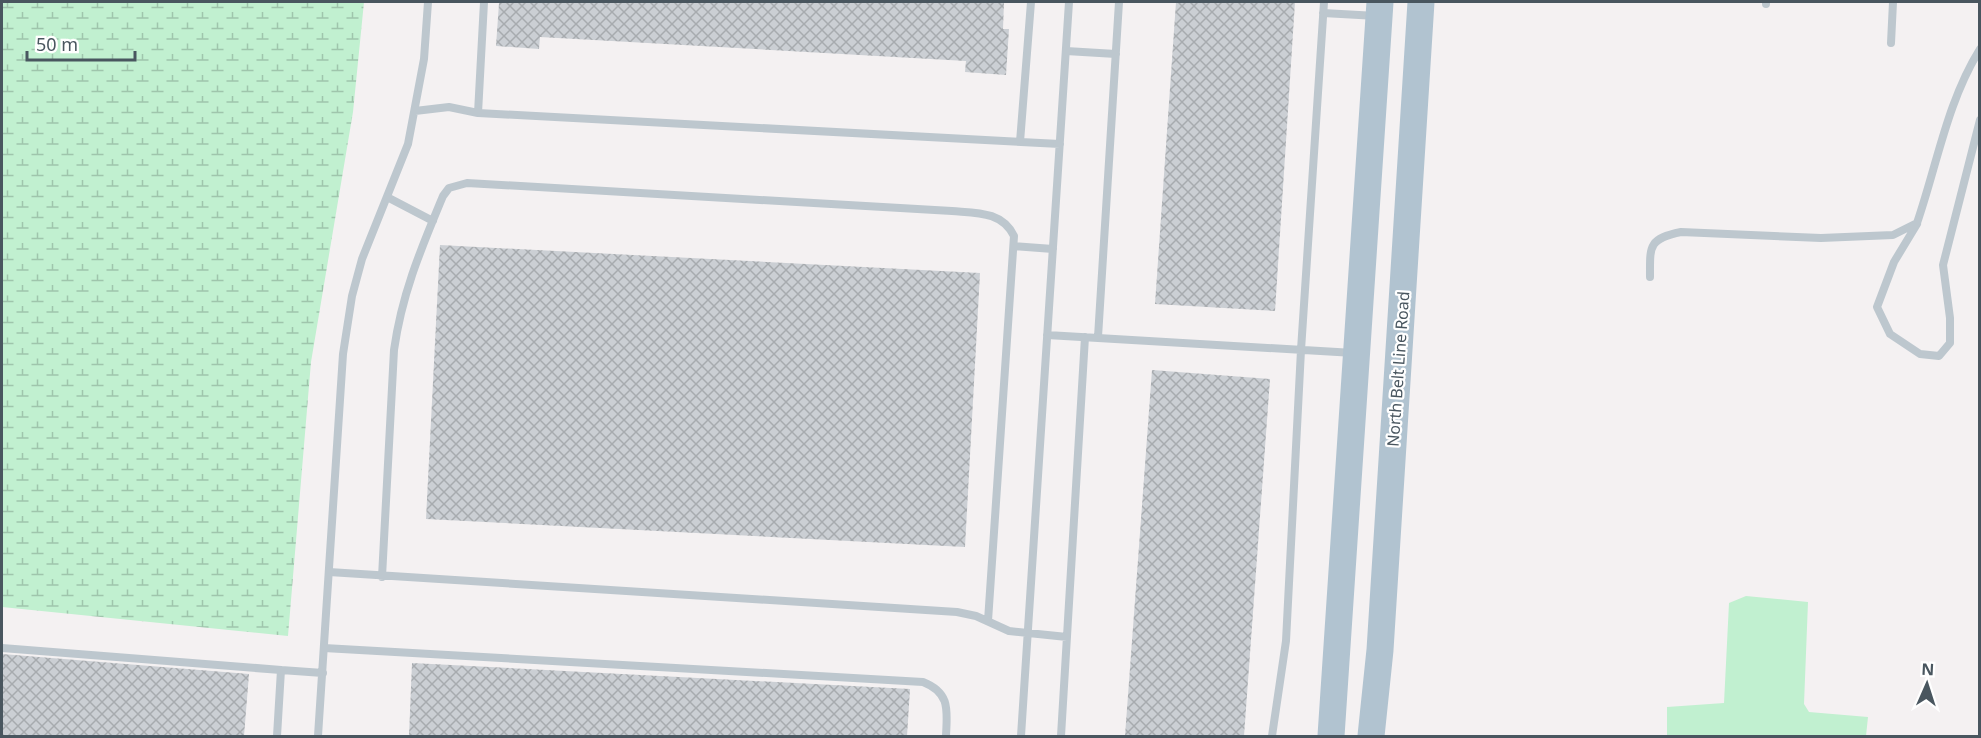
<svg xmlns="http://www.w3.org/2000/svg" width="1981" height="738" viewBox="0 0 1981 738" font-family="'Noto Sans',sans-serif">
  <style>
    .wetland { fill: url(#wetland-marsh) }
    .pitch { fill: #c1f0d0 }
    .building { fill: url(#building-cross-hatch) }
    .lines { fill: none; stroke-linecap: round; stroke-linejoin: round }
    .lane { stroke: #bdc7ce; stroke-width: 8 }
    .primary { stroke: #b1c3d0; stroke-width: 27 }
    .labels { text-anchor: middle; stroke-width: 4.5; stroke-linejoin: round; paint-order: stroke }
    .street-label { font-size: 16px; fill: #49565f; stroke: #fff }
  </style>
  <defs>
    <pattern id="wetland-marsh" width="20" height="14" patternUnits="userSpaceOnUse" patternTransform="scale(1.5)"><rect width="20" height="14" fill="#c1f0d0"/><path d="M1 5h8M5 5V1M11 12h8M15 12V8" fill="none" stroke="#9fc5ac"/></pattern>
    <pattern id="building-cross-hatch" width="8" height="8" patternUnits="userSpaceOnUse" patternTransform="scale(1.5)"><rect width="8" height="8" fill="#cbcfd4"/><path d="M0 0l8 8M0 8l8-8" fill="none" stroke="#a7abaf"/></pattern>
  </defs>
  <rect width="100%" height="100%" fill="#f4f1f2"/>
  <path class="wetland" d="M2 2H364L353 112 311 362 288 636 2 607Z"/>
  <path class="pitch" d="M1746 596 1808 602 1804 704 1809 712 1868 717 1866 736H1667V707L1724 703 1729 603Z"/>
  <path class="building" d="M505 2H1004L1003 29H1009L1006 75 965 72 966 61 540 37 539 49 496 46 499 3Z
    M1176 2H1295L1275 311 1155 304Z
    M440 245 980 273 965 547 426 519Z
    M1152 370 1270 379 1244 736H1125Z
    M2 654 249 674 244 736H2Z
    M412 663 910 689 907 736H409Z"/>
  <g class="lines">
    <path class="lane" d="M1766 2V4
      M1323 13 1377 16
      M1891 43 1893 2
      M1066 51 1116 54
      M415 111 449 107 478 113 484 2
      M478 113 1060 144
      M1020 142 1031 2
      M387 197 433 221
      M1917 224 1894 262 1877 307 1890 334 1920 354 1939 356 1950 343V318L1943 265 1980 120
      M1014 246 1053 249
      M1650 277C1650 246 1648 239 1681 232L1821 238 1893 235 1917 223C1937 165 1947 102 1980 49
      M1047 335 1354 353
      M1098 337 1119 2
      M329 572 957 612 976 616 1009 631 1067 637
      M382 577 394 350C402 293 421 249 443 196L449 188 467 183 952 211C976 213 1002 211 1014 236L988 621
      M2 648 281 670
      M324 648 923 682C951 693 947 711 946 736
      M277 736 281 670 323 673
      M318 736 343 354 352 296 362 259 408 144 424 59 428 2
      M1021 736 1069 2
      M1061 736 1085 337
      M1272 736 1286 641 1301 350 1324 2"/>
    <path class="primary" d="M1331 736 1380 2
      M1371 736 1380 650 1421 2"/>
  </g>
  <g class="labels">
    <g class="street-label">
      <text transform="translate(1398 369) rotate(-86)" y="6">North Belt Line Road</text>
    </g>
  </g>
  <rect width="1981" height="738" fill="none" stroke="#49565f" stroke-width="6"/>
  <g transform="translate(1927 684) rotate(3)" stroke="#ffffff" stroke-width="4.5" paint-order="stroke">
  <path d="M0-4.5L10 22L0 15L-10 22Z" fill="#49565f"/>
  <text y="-9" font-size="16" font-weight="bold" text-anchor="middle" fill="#49565f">N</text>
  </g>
  <path d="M27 51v9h108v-9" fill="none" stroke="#49565f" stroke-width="3"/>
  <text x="36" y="51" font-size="18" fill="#49565f" stroke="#ffffff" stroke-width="4.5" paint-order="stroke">50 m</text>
</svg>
